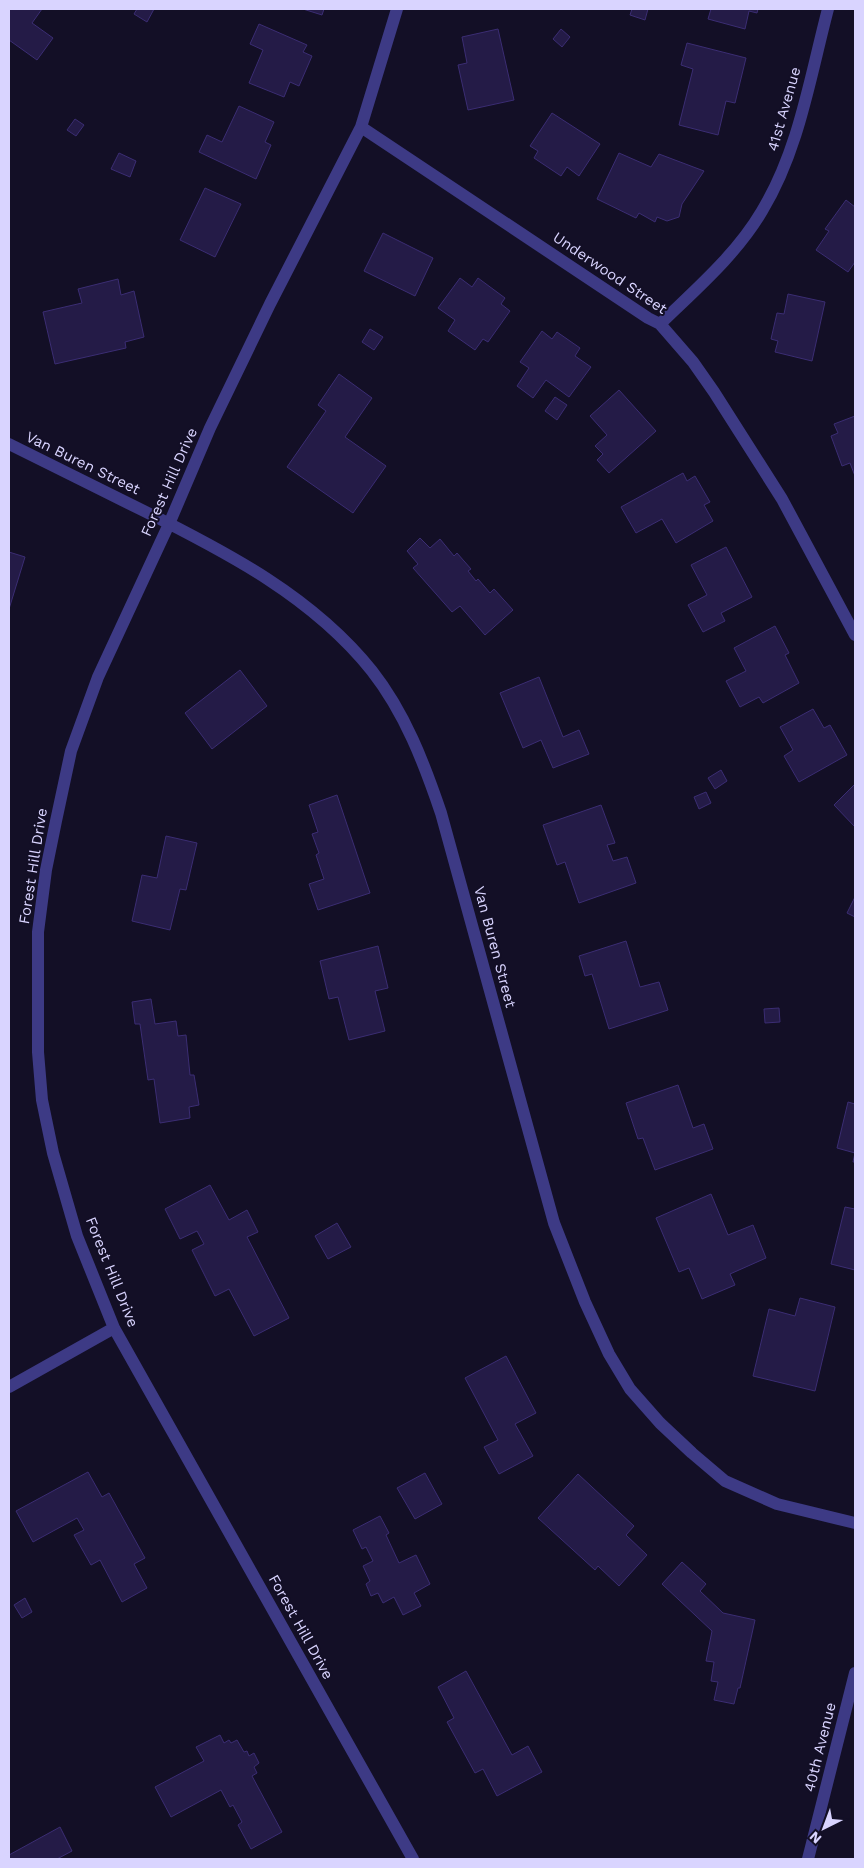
<svg xmlns="http://www.w3.org/2000/svg" width="864" height="1868" viewBox="0 0 864 1868" font-family="'Work Sans',sans-serif">
  <style>
    .building { fill: #241b47; stroke: #3b2d73 }
    .lines { fill: none; stroke-linecap: round; stroke-linejoin: round }
    .minor { stroke: #3d3a85; stroke-width: 12 }
    .labels { text-anchor: middle; stroke-width: 4; stroke-linejoin: round; paint-order: stroke }
    .street-label { font-size: 15px; fill: #d9d4ff; stroke: #130f26 }
  </style>
  <rect width="100%" height="100%" fill="#130f26"/>
  <path class="building" d="M9 9H42L32 23 53 38 37 60 9 40Z
    M137 9H154L147 22 134 14Z
    M303 9H324L322 15Z
    M632 9H648L645 20 630 15Z
    M711 9H758L757 13 749 11 745 29 708 19Z
    M259 24 307 45 303 52 312 56 299 86 290 82 284 97 249 83 263 50 250 44Z
    M498 29 514 100 468 110 458 65 467 63 462 37Z
    M561 29 570 37 562 47 553 39Z
    M687 43 746 58 735 103 726 101 718 135 679 125 693 69 681 65Z
    M239 106 274 122 265 142 271 145 256 179 199 152 207 135 222 142Z
    M552 113 600 144 579 176 567 167 561 176 534 158 538 151 530 146Z
    M75 119 84 125 76 136 67 130Z
    M119 153 136 161 130 177 111 169Z
    M619 153 651 167 659 154 704 171 682 204 679 217 667 221 657 217 655 222 639 213 636 218 597 199Z
    M205 188 241 204 215 257 180 240Z
    M846 200 855 207V262L848 272 816 250 829 231 825 229Z
    M383 233 433 258 415 296 364 271Z
    M460 278 472 287 478 278 505 298 501 304 510 311 488 342 483 339 475 350 448 331 455 320 438 308Z
    M118 279 121 295 134 291 144 337 125 342 126 348 55 364 43 312 82 303 78 289Z
    M788 294 825 302 812 361 775 352 778 341 771 339 777 313 784 314Z
    M370 329 383 337 374 350 362 342Z
    M542 331 552 339 557 332 580 348 575 356 591 367 569 397 546 380 533 398 517 386 529 368 520 362Z
    M339 374 372 398 345 437 386 466 353 513 287 467 326 411 318 405Z
    M619 390 656 431 609 473 597 460 603 454 595 446 607 435 590 416Z
    M555 397 567 405 557 420 545 411Z
    M855 416V476L850 463 842 466 831 436 838 433 834 424Z
    M683 473 687 481 695 476 710 502 704 505 713 521 676 543 662 519 636 533 621 507Z
    M420 538 430 548 440 539 454 556 457 553 471 569 468 571 476 581 478 579 490 593 494 589 513 610 485 635 460 606 452 612 413 568 418 564 407 551Z
    M726 547 752 597 721 613 725 621 703 632 688 605 707 595 691 565Z
    M9 552 25 557 9 609Z
    M775 626 789 653 785 655 799 683 763 703 759 697 740 707 726 681 746 671 734 648Z
    M240 670 267 706 212 749 185 713Z
    M539 677 563 737 579 730 589 754 553 768 541 740 523 748 500 693Z
    M813 709 824 728 830 725 847 755 799 782 784 756 793 750 780 727Z
    M721 770 727 781 715 789 708 778Z
    M855 784V827L834 805Z
    M706 792 711 803 699 809 694 797Z
    M337 795 370 893 318 910 309 884 324 879 316 855 319 853 312 834 318 832 309 805Z
    M601 805 615 843 607 845 613 861 627 857 636 883 579 903 565 862 557 865 543 825Z
    M166 836 197 843 186 890 180 889 170 930 132 921 142 875 157 878Z
    M855 897V917L847 913Z
    M626 941 640 987 659 982 668 1010 609 1029 592 974 585 976 579 956Z
    M378 946 388 988 375 991 385 1031 349 1040 338 997 329 999 320 961Z
    M151 999 155 1024 176 1021 178 1036 186 1035 190 1075H194L199 1105 189 1107 190 1118 160 1123 154 1079 148 1080 140 1024H135L132 1002Z
    M779 1008 780 1022 765 1023 764 1009Z
    M678 1085 693 1128 704 1124 713 1149 655 1170 643 1138 638 1139 626 1103Z
    M848 1102 855 1104V1162H853L855 1153 837 1148Z
    M210 1185 229 1220 247 1210 258 1232 247 1237 289 1318 254 1336 229 1289 215 1296 192 1250 204 1244 197 1231 180 1239 165 1209Z
    M711 1194 728 1235 753 1225 766 1258 730 1274 735 1285 702 1299 689 1268 679 1272 656 1218Z
    M845 1207 855 1209V1270L831 1264Z
    M337 1223 351 1247 328 1259 315 1236Z
    M800 1298 835 1307 815 1391 753 1376 769 1309 795 1316Z
    M506 1356 536 1413 515 1424 533 1456 499 1474 484 1447 498 1440 465 1378Z
    M88 1472 102 1497 109 1493 145 1558 134 1564 147 1588 122 1602 100 1560 91 1565 74 1535 84 1530 77 1518 33 1542 16 1511Z
    M425 1473 442 1504 415 1519 397 1488Z
    M578 1474 634 1526 626 1535 647 1555 619 1586 598 1566 595 1570 538 1518Z
    M380 1516 389 1533 386 1535 399 1563 416 1555 430 1584 414 1593 421 1606 403 1615 394 1597 383 1603 378 1593 371 1596 366 1584 370 1581 363 1566 373 1561 366 1547 362 1549 353 1530Z
    M682 1562 706 1584 700 1591 723 1613 755 1620 740 1688H738L734 1704 714 1700 718 1682 711 1681 714 1662 706 1661 712 1631 662 1584Z
    M25 1598 32 1612 22 1618 14 1605Z
    M466 1671 512 1755 528 1746 542 1772 497 1796 483 1769 475 1773 447 1722 454 1718 438 1687Z
    M220 1735 224 1743 229 1740 231 1743 237 1740 244 1752 247 1751 249 1756 254 1753 259 1763 254 1767 257 1773 252 1776 282 1832 251 1849 238 1825 242 1822 233 1805 230 1807 221 1790 171 1817 155 1787 204 1761 196 1747Z
    M60 1827 72 1851 57 1859H9V1855Z"/>
  <g class="lines">
    <path class="minor" d="M397 9 361 127 270 304 210 428 169 524 98 677 71 751 56 821 46 870 38 932V1052L42 1100 53 1153 77 1236 114 1328 413 1859
      M361 127 648 318 660 324 693 362 714 392 782 499 855 635
      M660 324C696 289 736 255 762 211 799 150 810 77 828 9
      M9 444C54 466 99 489 144 511 228 553 313 597 372 671 405 713 424 763 441 813L554 1223 585 1302 609 1354 630 1389 660 1423 692 1453 725 1481 777 1504 855 1523
      M9 1387 114 1328
      M808 1859 855 1673"/>
  </g>
  <g class="labels">
    <g class="street-label">
      <text transform="translate(784 109) rotate(-74)" y="5">41st Avenue</text>
      <text transform="translate(610 273) rotate(34)" y="5">Underwood Street</text>
      <text transform="translate(83 463) rotate(26)" y="5">Van Buren Street</text>
      <text transform="translate(169 482) rotate(-66)" y="5">Forest Hill Drive</text>
      <text transform="translate(33 866) rotate(-81)" y="5">Forest Hill Drive</text>
      <text transform="translate(495 947) rotate(75)" y="5">Van Buren Street</text>
      <text transform="translate(112 1272) rotate(68)" y="5">Forest Hill Drive</text>
      <text transform="translate(301 1627) rotate(61)" y="5">Forest Hill Drive</text>
      <text transform="translate(820 1747) rotate(-76)" y="5">40th Avenue</text>
    </g>
  </g>
  <rect width="864" height="1868" fill="none" stroke="#d9d4ff" stroke-width="20"/>
  <g transform="translate(824 1828) rotate(222)" stroke="#130f26" stroke-width="4" paint-order="stroke">
  <path d="M0-4L9 19L0 12L-9 19Z" fill="#d9d4ff"/>
  <text y="-8" font-size="14" font-weight="bold" text-anchor="middle" fill="#d9d4ff">N</text>
  </g>
</svg>
